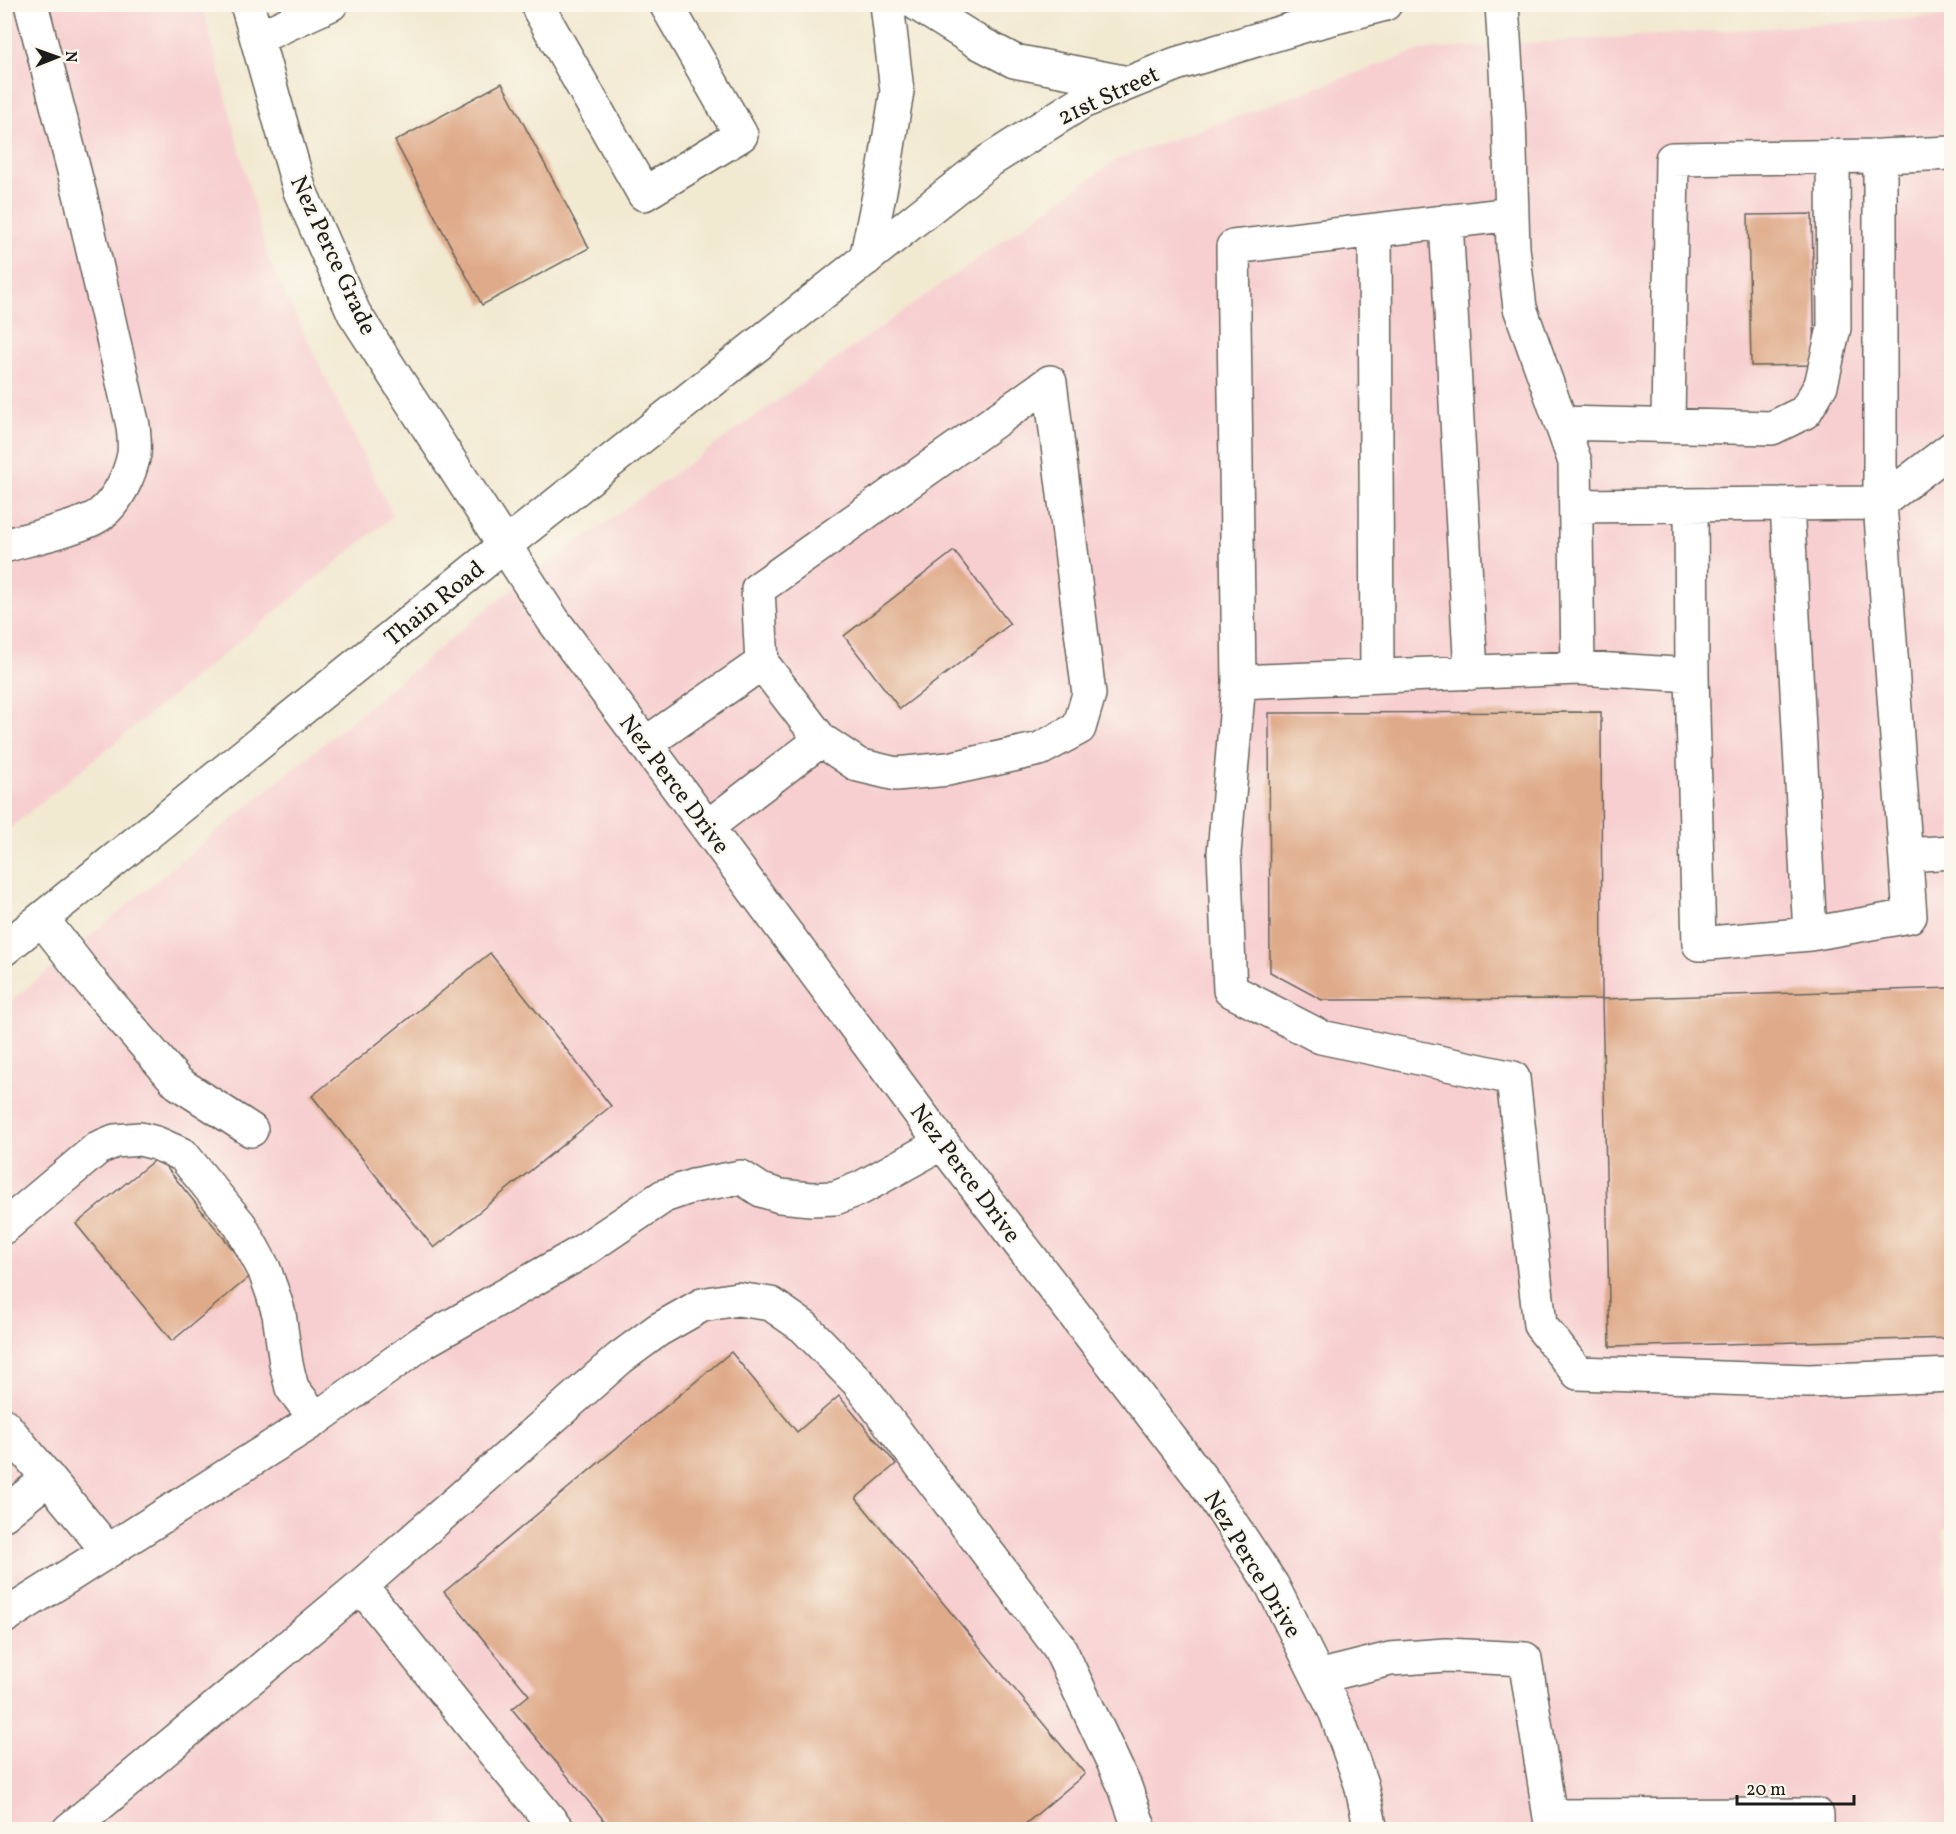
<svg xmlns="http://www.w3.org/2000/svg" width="1956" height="1834" viewBox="0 0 1956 1834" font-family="Vollkorn,serif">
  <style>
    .built { fill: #f7cfd0 }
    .building { fill: #dfaa89 }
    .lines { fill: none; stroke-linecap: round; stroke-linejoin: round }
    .minor-casing { stroke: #67645b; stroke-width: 36 }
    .major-casing { stroke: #67645b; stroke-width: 36 }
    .minor { stroke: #fff; stroke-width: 33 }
    .major { stroke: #fff; stroke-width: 33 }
    .labels { text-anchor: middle; stroke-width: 4.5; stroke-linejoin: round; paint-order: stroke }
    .street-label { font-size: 24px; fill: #1c1c1c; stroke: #fbf7ec }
  </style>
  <rect width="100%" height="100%" fill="#fbf7ec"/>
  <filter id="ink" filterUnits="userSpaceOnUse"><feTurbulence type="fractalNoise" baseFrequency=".0167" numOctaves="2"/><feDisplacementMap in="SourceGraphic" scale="12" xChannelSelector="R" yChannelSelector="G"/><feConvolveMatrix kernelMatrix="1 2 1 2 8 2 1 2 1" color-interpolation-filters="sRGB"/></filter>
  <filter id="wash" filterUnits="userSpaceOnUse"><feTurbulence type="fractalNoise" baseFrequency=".008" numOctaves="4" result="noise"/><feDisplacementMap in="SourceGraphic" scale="24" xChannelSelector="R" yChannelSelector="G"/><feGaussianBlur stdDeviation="1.35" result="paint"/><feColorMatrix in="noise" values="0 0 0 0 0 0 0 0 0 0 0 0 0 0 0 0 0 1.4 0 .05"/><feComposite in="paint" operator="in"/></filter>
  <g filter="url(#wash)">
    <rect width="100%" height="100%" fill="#f2e9d1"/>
    <path class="built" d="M5 5H202L268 259 393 516 5 832Z
      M1951 16 1952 1528H1943L1951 1829 5 1830V1006L509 591 1118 159 1421 50Z"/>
    <g id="blocks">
      <path class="building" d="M502 83 589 248 482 305 395 141Z
        M1812 214 1815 365 1751 366 1748 215Z
        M954 551 1010 624 900 709 844 636Z
        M1601 712 1602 999 1952 988V1338L1610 1347 1602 999 1322 1000 1270 972 1269 713Z
        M490 953 611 1106 434 1248 312 1096Z
        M158 1157 253 1274 172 1341 76 1224Z
        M731 1352 797 1432 839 1396 896 1464 856 1498 1085 1774 1018 1830H612L512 1709 529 1695 444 1592Z"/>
    </g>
  </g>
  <g filter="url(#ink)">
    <use href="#blocks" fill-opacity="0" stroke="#67645b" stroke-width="1.5"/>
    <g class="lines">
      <g class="minor-casing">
        <path id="minor" d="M247 4 300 191 354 313 553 620 942 1143 1204 1482 1272 1585 1336 1713 1361 1784 1371 1830
          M544 4 539 9 644 194 741 135 666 4
          M917 4 976 41 1014 61 1128 83
          M1502 4 1509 120 1513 248 1520 308 1575 462 1578 668
          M257 38 331 4
          M1512 214 1233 247 1239 682 1578 668 1692 675 1699 944 1810 934 1787 504
          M1446 221 1471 673
          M1375 230 1377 676
          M866 259 885 166 897 91 887 4
          M1561 423 1772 428 1805 412 1821 385 1834 328 1833 156
          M1668 424 1672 159 1880 156 1952 153
          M1691 505 1692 675
          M1576 506 1880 503 1952 448
          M4 546C28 539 84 527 101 514 118 500 130 475 134 454 135 445 134 435 133 426L81 198 31 4
          M762 663 758 589 1050 382 1089 694 1079 728 1040 749 948 769 896 774 858 765 821 740
          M1239 682 1224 853 1230 990 1321 1037 1513 1078 1540 1325 1578 1373 1809 1381 1952 1375
          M645 744 762 663 821 740 707 827
          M1906 855 1952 852
          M42 919 92 983 178 1083 251 1130
          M1810 934 1910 916 1880 503V156
          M4 1227 98 1148 115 1141 140 1139 156 1143 183 1155 240 1225 264 1269 273 1294 279 1314 286 1364 292 1388 316 1419
          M4 1425 108 1551
          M4 1514 48 1478
          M361 1586 482 1738 558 1830
          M4 1617 316 1419 423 1342 578 1254 664 1196 693 1186 741 1177 761 1190 780 1196 811 1199 835 1198 861 1188 942 1143
          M1318 1677 1390 1659 1446 1655 1525 1659 1552 1830
          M1550 1816 1817 1815V1830
          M69 1830 361 1586 620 1358 658 1330 702 1305 737 1299 771 1304 804 1327 859 1383 1059 1647 1125 1787 1140 1830"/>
      </g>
      <g class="major-casing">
        <path id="major" d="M4 949 504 546 989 161 1082 102 1176 64 1306 25 1385 4"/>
      </g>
      <use href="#minor" class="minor"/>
      <use href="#major" class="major"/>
    </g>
  </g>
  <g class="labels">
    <g class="street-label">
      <text transform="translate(1108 95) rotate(-25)" y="8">21st Street</text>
      <text transform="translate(334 255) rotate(65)" y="8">Nez Perce Grade</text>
      <text transform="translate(434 603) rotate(-39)" y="8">Thain Road</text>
      <text transform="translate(675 784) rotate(53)" y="8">Nez Perce Drive</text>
      <text transform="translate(966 1173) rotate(53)" y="8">Nez Perce Drive</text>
      <text transform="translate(1253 1564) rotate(59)" y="8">Nez Perce Drive</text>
    </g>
  </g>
  <rect width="1956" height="1834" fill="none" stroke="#fbf7ec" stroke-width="24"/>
  <g transform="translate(57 57) rotate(89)" stroke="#fbf7ec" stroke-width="4.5" paint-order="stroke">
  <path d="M0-4.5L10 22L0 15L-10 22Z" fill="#1c1c1c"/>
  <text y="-9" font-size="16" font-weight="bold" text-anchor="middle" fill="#1c1c1c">N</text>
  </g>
  <path d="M1737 1795v9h117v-9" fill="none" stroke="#1c1c1c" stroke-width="3"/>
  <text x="1746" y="1795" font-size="18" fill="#1c1c1c" stroke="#fbf7ec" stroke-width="4.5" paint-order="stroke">20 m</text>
</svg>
